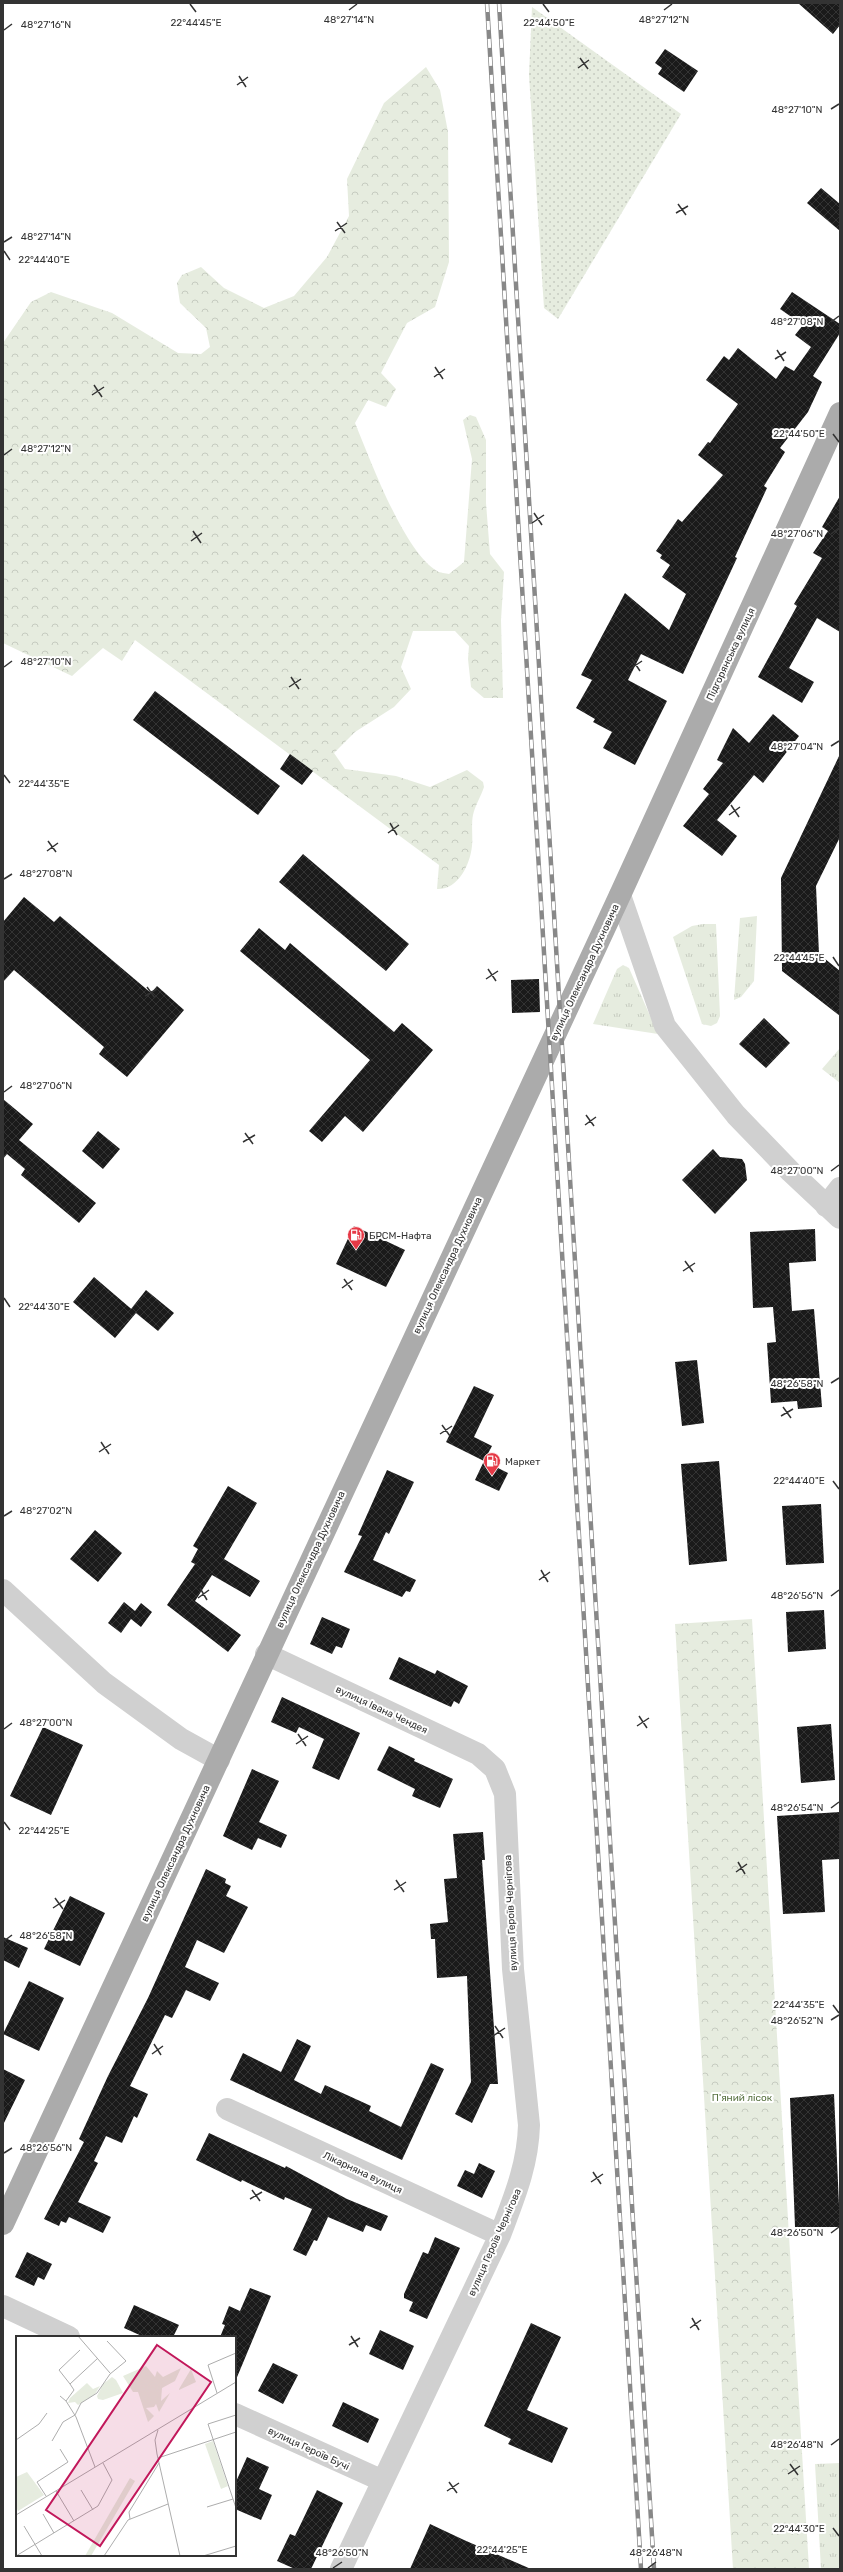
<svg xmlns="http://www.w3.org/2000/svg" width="843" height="2572" viewBox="0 0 843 2572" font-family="Rubik,sans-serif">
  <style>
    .grass { fill: url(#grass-tufts) }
    .forest { fill: url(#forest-crowns) }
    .garden { fill: url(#garden-dots) }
    .building { fill: url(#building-cross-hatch) }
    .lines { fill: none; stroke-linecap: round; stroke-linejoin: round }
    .minor { stroke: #d0d0d0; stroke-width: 22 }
    .major { stroke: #ababab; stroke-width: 22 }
    .rail-casing { stroke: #888; stroke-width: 4.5 }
    .rail { stroke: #fff; stroke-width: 3; stroke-dasharray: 9; stroke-linecap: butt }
    .ticks { fill: none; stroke: #333; stroke-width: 1.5 }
    .labels { text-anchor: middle; stroke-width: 4; stroke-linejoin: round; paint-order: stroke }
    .street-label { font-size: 10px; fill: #333; stroke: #fff }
    .poi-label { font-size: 10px; fill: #333; stroke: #fff; text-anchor: start }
    .park-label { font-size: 10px; fill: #56703f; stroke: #fff }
    .inset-road { fill: none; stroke: #adadad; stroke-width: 1 }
    .view { fill: #c2185b; fill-opacity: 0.15; stroke: #c2185b; stroke-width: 2 }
    .inset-edge { fill: none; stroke: #333; stroke-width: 2 }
    .ticks-label { font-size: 10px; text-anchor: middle; fill: #333; stroke: #fff; stroke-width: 4; stroke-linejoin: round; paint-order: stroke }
  </style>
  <defs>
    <pattern id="grass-tufts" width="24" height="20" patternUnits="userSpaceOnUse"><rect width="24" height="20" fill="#e6ecdf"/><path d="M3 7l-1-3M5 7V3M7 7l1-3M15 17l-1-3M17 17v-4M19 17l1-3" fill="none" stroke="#c6cbc0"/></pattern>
    <pattern id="forest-crowns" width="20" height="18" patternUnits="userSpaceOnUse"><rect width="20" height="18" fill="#e6ecdf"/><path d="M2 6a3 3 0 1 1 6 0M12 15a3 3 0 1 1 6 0" fill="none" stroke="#c6cbc0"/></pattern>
    <pattern id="garden-dots" width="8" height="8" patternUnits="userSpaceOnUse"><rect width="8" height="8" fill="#e6ecdf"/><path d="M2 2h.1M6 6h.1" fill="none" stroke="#c6cbc0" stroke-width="1.8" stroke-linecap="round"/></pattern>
    <pattern id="building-cross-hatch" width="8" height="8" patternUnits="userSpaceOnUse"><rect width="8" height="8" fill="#1a1a1a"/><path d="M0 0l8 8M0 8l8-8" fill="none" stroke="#333"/></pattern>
  </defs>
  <rect width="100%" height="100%" fill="#fff"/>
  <path class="grass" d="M757 916 754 981 741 997 734 1000 740 918Z
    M703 924H716L720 1016 717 1023 711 1026 702 1024 673 937 692 926Z
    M623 965 629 968 658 1034 593 1024 617 969Z
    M840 1048V1083L822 1069Z
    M840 2463V2569H821L815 2464Z"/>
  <path class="forest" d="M426 67 440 90 448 132 449 262 435 307 407 323 381 373 396 389 386 407 368 400 355 423C370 459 404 552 437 571 440 573 446 573 449 574L464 562 472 459 463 420 470 415 476 417 486 440V503L490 554 504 572 501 620 503 698H484L471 687 468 659 469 646 455 631H413L401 667 411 689 394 707 355 732 334 753 345 769 396 776 430 787 467 770 483 782 484 787C481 796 475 806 473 815 471 825 473 836 472 846 470 865 458 890 437 889L439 865 135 640 122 661 103 648 72 676 3 643V343L31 302 51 292 112 313 178 353 201 354 210 347 206 328 180 303 177 283 182 275 201 267 224 288 264 308 294 296 327 257 349 216 347 179 384 103Z
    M752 1619 809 2569H733L675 1624Z"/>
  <path class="garden" d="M532 7 681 114 558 319 544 308 529 75Z"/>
  <path class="building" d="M798 3H840V25L833 34Z
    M665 49 698 71 684 92 658 74 662 68 655 63Z
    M821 188 840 204V231L807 203Z
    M792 292 840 324V333L813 376 822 382 808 412 780 448 785 452 764 486 767 488 735 557 737 558 683 674 641 654 628 680 667 701 635 765 603 748 612 732 593 722 595 719 576 708 592 680 581 675 625 593 669 630 686 594 662 577 670 565 660 558 662 555 656 551 678 519 682 522 723 475 698 455 708 442 710 443 738 404 706 380 724 356 729 360 738 348 776 379 785 366 794 371 811 347 795 335 803 325 780 309Z
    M840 496V632L817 618 789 668 814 682 802 703 758 677 797 606 794 604 822 558 813 553 828 531 822 527Z
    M155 691 280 786 258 815 133 720Z
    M773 714 799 736 763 783 754 775 717 820 737 836 722 856 683 826 709 794 703 789 723 763 717 760 733 728 749 743Z
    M290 754 313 771 302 785 280 769Z
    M840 754V837L816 886 819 954 840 971V1016L782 971 781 878Z
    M303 854 409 944 386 971 279 882Z
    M24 897 54 922 60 916 151 993 157 986 184 1010 127 1077 99 1054 104 1047 14 970 3 982V922Z
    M259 928 285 950 290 943 394 1032 402 1023 433 1050 363 1132 345 1116 322 1142 309 1131 370 1060 240 951Z
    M539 979 540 1012 512 1013 511 980Z
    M764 1018 790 1043 766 1068 739 1044Z
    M3 1099 33 1124 19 1140 96 1203 79 1223 21 1175 25 1169 7 1154 3 1159Z
    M98 1131 120 1149 103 1169 82 1151Z
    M713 1149 720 1157 742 1159 745 1164 747 1180 715 1214 682 1180Z
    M354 1226 405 1250 386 1287 336 1264Z
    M815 1229 816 1261 789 1263 792 1311 814 1309 822 1407 798 1409 797 1401 771 1403 767 1343 776 1342 773 1307 753 1308 750 1232Z
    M94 1277 136 1313 115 1338 73 1302Z
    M146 1290 174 1313 158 1331 131 1309Z
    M697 1360 704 1423 682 1426 675 1362Z
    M474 1386 494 1395 474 1437 492 1446 484 1461 446 1442Z
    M484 1461 508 1473 499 1491 475 1480Z
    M719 1461 727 1561 689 1565 681 1464Z
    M387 1470 414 1482 389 1534 386 1532 373 1560 416 1580 410 1592 406 1591 402 1597 344 1572 362 1536 358 1535Z
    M228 1486 257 1503 224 1559 260 1581 250 1597 212 1575 195 1601 241 1635 228 1652 167 1605 195 1564 191 1562 198 1549 193 1546Z
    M821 1504 824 1563 786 1565 782 1506Z
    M95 1530 122 1553 98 1582 70 1559Z
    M124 1602 135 1611 141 1603 152 1612 141 1627 131 1619 121 1633 108 1623Z
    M824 1610 826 1649 788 1652 786 1612Z
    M322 1617 350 1629 342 1648 336 1646 332 1654 310 1644Z
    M399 1657 435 1674 437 1670 468 1686 459 1704 454 1701 451 1707 389 1679Z
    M282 1697 360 1733 339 1780 312 1768 324 1739 299 1727 296 1733 271 1722Z
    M831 1724 835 1780 801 1783 797 1727Z
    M43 1727 83 1745 51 1815 10 1796Z
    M389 1746 415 1759 414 1761 453 1779 440 1808 412 1796 415 1789 377 1770Z
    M252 1769 279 1781 259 1822 287 1835 281 1848 258 1838 252 1850 223 1836Z
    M840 1812V1859L822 1860 825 1912 783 1914 777 1816Z
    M483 1832 485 1860H482L498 2084H490L472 2123 455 2114 471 2082 467 1976 437 1978 435 1939H431L430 1924 448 1922 444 1879 457 1878 453 1834Z
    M206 1869 226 1879 225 1883 231 1886 226 1896 248 1907 224 1953 197 1940 185 1967 219 1983 210 2001 186 1990 172 2018 165 2015 130 2086 148 2094 137 2118 134 2116 122 2143 106 2136 94 2161 98 2163 78 2202 111 2217 103 2233 69 2217 66 2223 61 2221 59 2226 44 2219 84 2142 79 2139 108 2076 148 1998Z
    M70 1896 105 1913 80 1966 44 1949Z
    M3 1937 28 1948 19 1968 3 1960Z
    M29 1981 64 1998 39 2051 3 2034Z
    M297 2039 311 2046 294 2080 321 2094 325 2085 371 2106 369 2111 401 2127 431 2063 444 2069 402 2160 230 2080 243 2053 281 2072Z
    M3 2069 25 2080 3 2125Z
    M834 2094 840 2227H795L790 2098Z
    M209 2133 285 2168 286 2166 347 2199 388 2216 381 2231 366 2225 363 2232 328 2217 317 2241 314 2240 306 2256 293 2250 312 2209 285 2197 284 2200 242 2180 241 2182 196 2160Z
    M479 2163 495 2171 482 2198 457 2186 465 2170 474 2174Z
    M435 2237 460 2248 427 2319 409 2311 413 2302 404 2298V2294L423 2252 428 2254Z
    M27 2252 52 2264 44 2280 38 2277 34 2286 15 2277Z
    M250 2288 271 2296 235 2382V2337H220L225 2325 222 2324 229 2306 240 2311Z
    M134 2305 179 2325 173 2337H144L124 2328Z
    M531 2323 561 2337 527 2410 568 2428 552 2463 508 2444 511 2439 484 2426Z
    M380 2330 414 2346 403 2370 369 2354Z
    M273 2363 298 2375 283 2404 258 2391Z
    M343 2402 379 2419 368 2443 332 2426Z
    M247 2457 269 2467 259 2489 272 2495 261 2520 235 2509V2484Z
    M317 2490 343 2503 311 2569H295L277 2561 290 2534 295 2536Z
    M430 2524 464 2540 531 2569H410Z"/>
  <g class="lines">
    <path class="minor" d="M620 895 665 1026 736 1115 791 1172 840 1218
      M826 1206 840 1188
      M3 1590 104 1683 181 1739 219 1760
      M266 1654 478 1754 495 1769 505 1794 513 1969 529 2125C528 2165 514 2198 500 2235L341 2569
      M227 2109 500 2235
      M3 2306 69 2337
      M235 2414 383 2481"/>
    <path class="major" d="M3 2224 620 895 840 413"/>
    <g class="rail-casing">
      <path id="rail" d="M487 3 641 2569
        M499 3 654 2569"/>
    </g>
    <use href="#rail" class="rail"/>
  </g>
  <path class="ticks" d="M190 4 196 12M543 4 549 12M349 10 357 4M664 10 672 4M4 30 12 24M580 58 588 69M578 68 589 60M239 76 246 87M237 85 248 77M831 109 839 104M678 204 686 215M676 213 688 206M337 222 345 233M335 231 347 223M4 242 12 237M4 251 10 260M831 322 839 316M777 350 784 361M775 359 786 352M435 367 443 379M434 377 445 369M94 385 102 397M92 395 104 387M833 434 839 442M4 455 12 449M534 513 542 525M532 523 544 515M193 531 201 543M831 534 839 528M191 541 202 533M632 659 640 671M4 667 12 661M630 669 642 661M291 677 299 689M289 687 301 679M831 746 839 741M4 775 10 783M731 805 739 817M729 815 740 807M390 823 397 835M388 833 399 825M48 841 56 852M47 851 58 843M4 879 12 874M833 957 839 966M488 969 496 981M486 979 498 971M147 987 155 998M145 996 157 989M4 1092 12 1086M586 1115 594 1126M585 1125 596 1117M245 1133 253 1144M243 1142 255 1135M831 1171 839 1165M685 1261 693 1272M683 1271 695 1263M344 1279 352 1290M342 1288 353 1280M4 1298 10 1307M831 1383 839 1378M783 1407 791 1418M781 1416 793 1409M442 1425 450 1436M440 1434 452 1426M101 1442 109 1454M99 1452 111 1444M833 1481 839 1489M4 1516 12 1511M541 1570 548 1582M539 1580 550 1572M200 1588 207 1600M831 1596 839 1590M198 1598 209 1590M639 1716 647 1728M637 1726 649 1718M4 1729 12 1723M298 1734 306 1746M296 1744 308 1736M831 1808 839 1802M4 1822 10 1830M738 1862 745 1874M736 1872 747 1864M396 1880 404 1892M394 1890 406 1882M55 1898 63 1909M53 1908 65 1900M4 1941 12 1935M833 2005 839 2013M831 2020 839 2015M495 2026 503 2038M493 2036 505 2028M154 2044 161 2055M152 2054 163 2046M4 2153 12 2148M593 2172 601 2184M591 2182 603 2174M252 2190 260 2201M250 2199 262 2192M831 2233 839 2227M692 2318 699 2330M690 2328 701 2320M351 2336 358 2347M349 2345 360 2338M831 2445 839 2439M790 2464 798 2475M788 2474 800 2466M449 2482 457 2493M447 2491 459 2483M833 2528 839 2536M502 2560 507 2568M333 2568 342 2562M648 2568 656 2562"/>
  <defs>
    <g id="fuel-pin" transform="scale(0.9)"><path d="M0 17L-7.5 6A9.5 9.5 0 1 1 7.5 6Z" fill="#e63946" stroke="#fff"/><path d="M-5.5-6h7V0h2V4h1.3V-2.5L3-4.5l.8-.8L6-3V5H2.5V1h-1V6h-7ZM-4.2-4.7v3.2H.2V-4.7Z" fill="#fff"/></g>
  </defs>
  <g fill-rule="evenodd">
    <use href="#fuel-pin" x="356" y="1235"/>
    <use href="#fuel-pin" x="492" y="1461"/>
  </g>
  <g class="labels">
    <g class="street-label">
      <text transform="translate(730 654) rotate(-65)" y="4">Підгорянська вулиця</text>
      <text transform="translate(584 972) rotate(-65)" y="4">вулиця Олександра Духновича</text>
      <text transform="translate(447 1265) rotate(-65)" y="4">вулиця Олександра Духновича</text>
      <text transform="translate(310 1559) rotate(-65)" y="4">вулиця Олександра Духновича</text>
      <text transform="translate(382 1709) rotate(25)" y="4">вулиця Івана Чендея</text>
      <text transform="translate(175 1853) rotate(-65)" y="4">вулиця Олександра Духновича</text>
      <text transform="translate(510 1913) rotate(-93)" y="4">вулиця Героїв Чернігова</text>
      <text transform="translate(363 2172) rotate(25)" y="4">Лікарняна вулиця</text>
      <text transform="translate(494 2242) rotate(-66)" y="4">вулиця Героїв Чернігова</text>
      <text transform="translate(309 2448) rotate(25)" y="4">вулиця Героїв Бучі</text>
    </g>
    <g class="poi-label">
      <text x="369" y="1239">БРСМ-Нафта</text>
      <text x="505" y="1465">Маркет</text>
    </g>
    <g class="park-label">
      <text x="742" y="2101">П'яний лісок</text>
    </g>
  </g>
  <g transform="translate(16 2336)">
    <rect width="220" height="220" fill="#fff"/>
    <path d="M197 105 212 150 205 153 189 108ZM11 136 28 159 2 175 0 171V141Z" fill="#e6ecdf"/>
    <path d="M130 30 139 41 141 35 147 41 165 32 159 45 146 52 145 65 154 57 143 76 140 68 138 71 130 72 138 80 132 86 122 56H117L107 40ZM96 41 100 44 107 57 87 64 82 63 81 60 87 48ZM71 47 77 53 84 50 79 58 62 69 59 66 52 67 54 62ZM114 142 119 145 75 220H69Z" fill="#e6ecdf"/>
    <path d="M175 33 180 46 163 54V53Z" fill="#e6ecdf"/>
    <path class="inset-road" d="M62 0 94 37M54 48 43 34 64 14M201 57 192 29 220 17M44 60 50 65 60 81 79 131M50 65 58 54 54 48 82 22M220 79 192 88 220 172M142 94 139 104 141 118 164 220M0 104 23 88 31 77M36 105 47 86 59 79 65 67 81 57 94 38 110 25 91 5M142 122 220 96M65 154 77 174M40 155 58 185M30 160 21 146 52 126 44 113M191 171 217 163M27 178 38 197M0 179 220 46M114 183 113 176 143 127M8 190 26 220M0 220 82 170 96 144 87 127M88 220 112 184 152 168M187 220 220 210"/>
    <path class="view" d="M141 9 195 46 84 210 30 174Z"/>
    <rect width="220" height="220" class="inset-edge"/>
  </g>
  <g class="ticks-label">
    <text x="349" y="23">48°27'14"N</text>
    <text x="664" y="23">48°27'12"N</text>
    <text x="196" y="26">22°44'45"E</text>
    <text x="549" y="26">22°44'50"E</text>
    <text x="46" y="28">48°27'16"N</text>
    <text x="797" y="113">48°27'10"N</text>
    <text x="46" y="240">48°27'14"N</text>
    <text x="44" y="263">22°44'40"E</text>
    <text x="797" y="325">48°27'08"N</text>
    <text x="799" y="437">22°44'50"E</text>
    <text x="46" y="452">48°27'12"N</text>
    <text x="797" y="537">48°27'06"N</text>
    <text x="46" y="665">48°27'10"N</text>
    <text x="797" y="750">48°27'04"N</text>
    <text x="44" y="787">22°44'35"E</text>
    <text x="46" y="877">48°27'08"N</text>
    <text x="799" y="961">22°44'45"E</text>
    <text x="46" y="1089">48°27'06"N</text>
    <text x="797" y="1174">48°27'00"N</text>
    <text x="44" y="1310">22°44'30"E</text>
    <text x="797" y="1387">48°26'58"N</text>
    <text x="799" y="1484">22°44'40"E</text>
    <text x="46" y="1514">48°27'02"N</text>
    <text x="797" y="1599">48°26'56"N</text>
    <text x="46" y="1726">48°27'00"N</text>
    <text x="797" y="1811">48°26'54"N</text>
    <text x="44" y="1834">22°44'25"E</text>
    <text x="46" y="1939">48°26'58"N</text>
    <text x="799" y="2008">22°44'35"E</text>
    <text x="797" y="2024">48°26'52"N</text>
    <text x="46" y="2151">48°26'56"N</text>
    <text x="797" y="2236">48°26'50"N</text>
    <text x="797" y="2448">48°26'48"N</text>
    <text x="799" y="2532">22°44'30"E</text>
    <text x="502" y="2553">22°44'25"E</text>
    <text x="342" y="2556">48°26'50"N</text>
    <text x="656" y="2556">48°26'48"N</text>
  </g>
  <rect width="843" height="2572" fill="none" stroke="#333333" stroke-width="8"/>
</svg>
